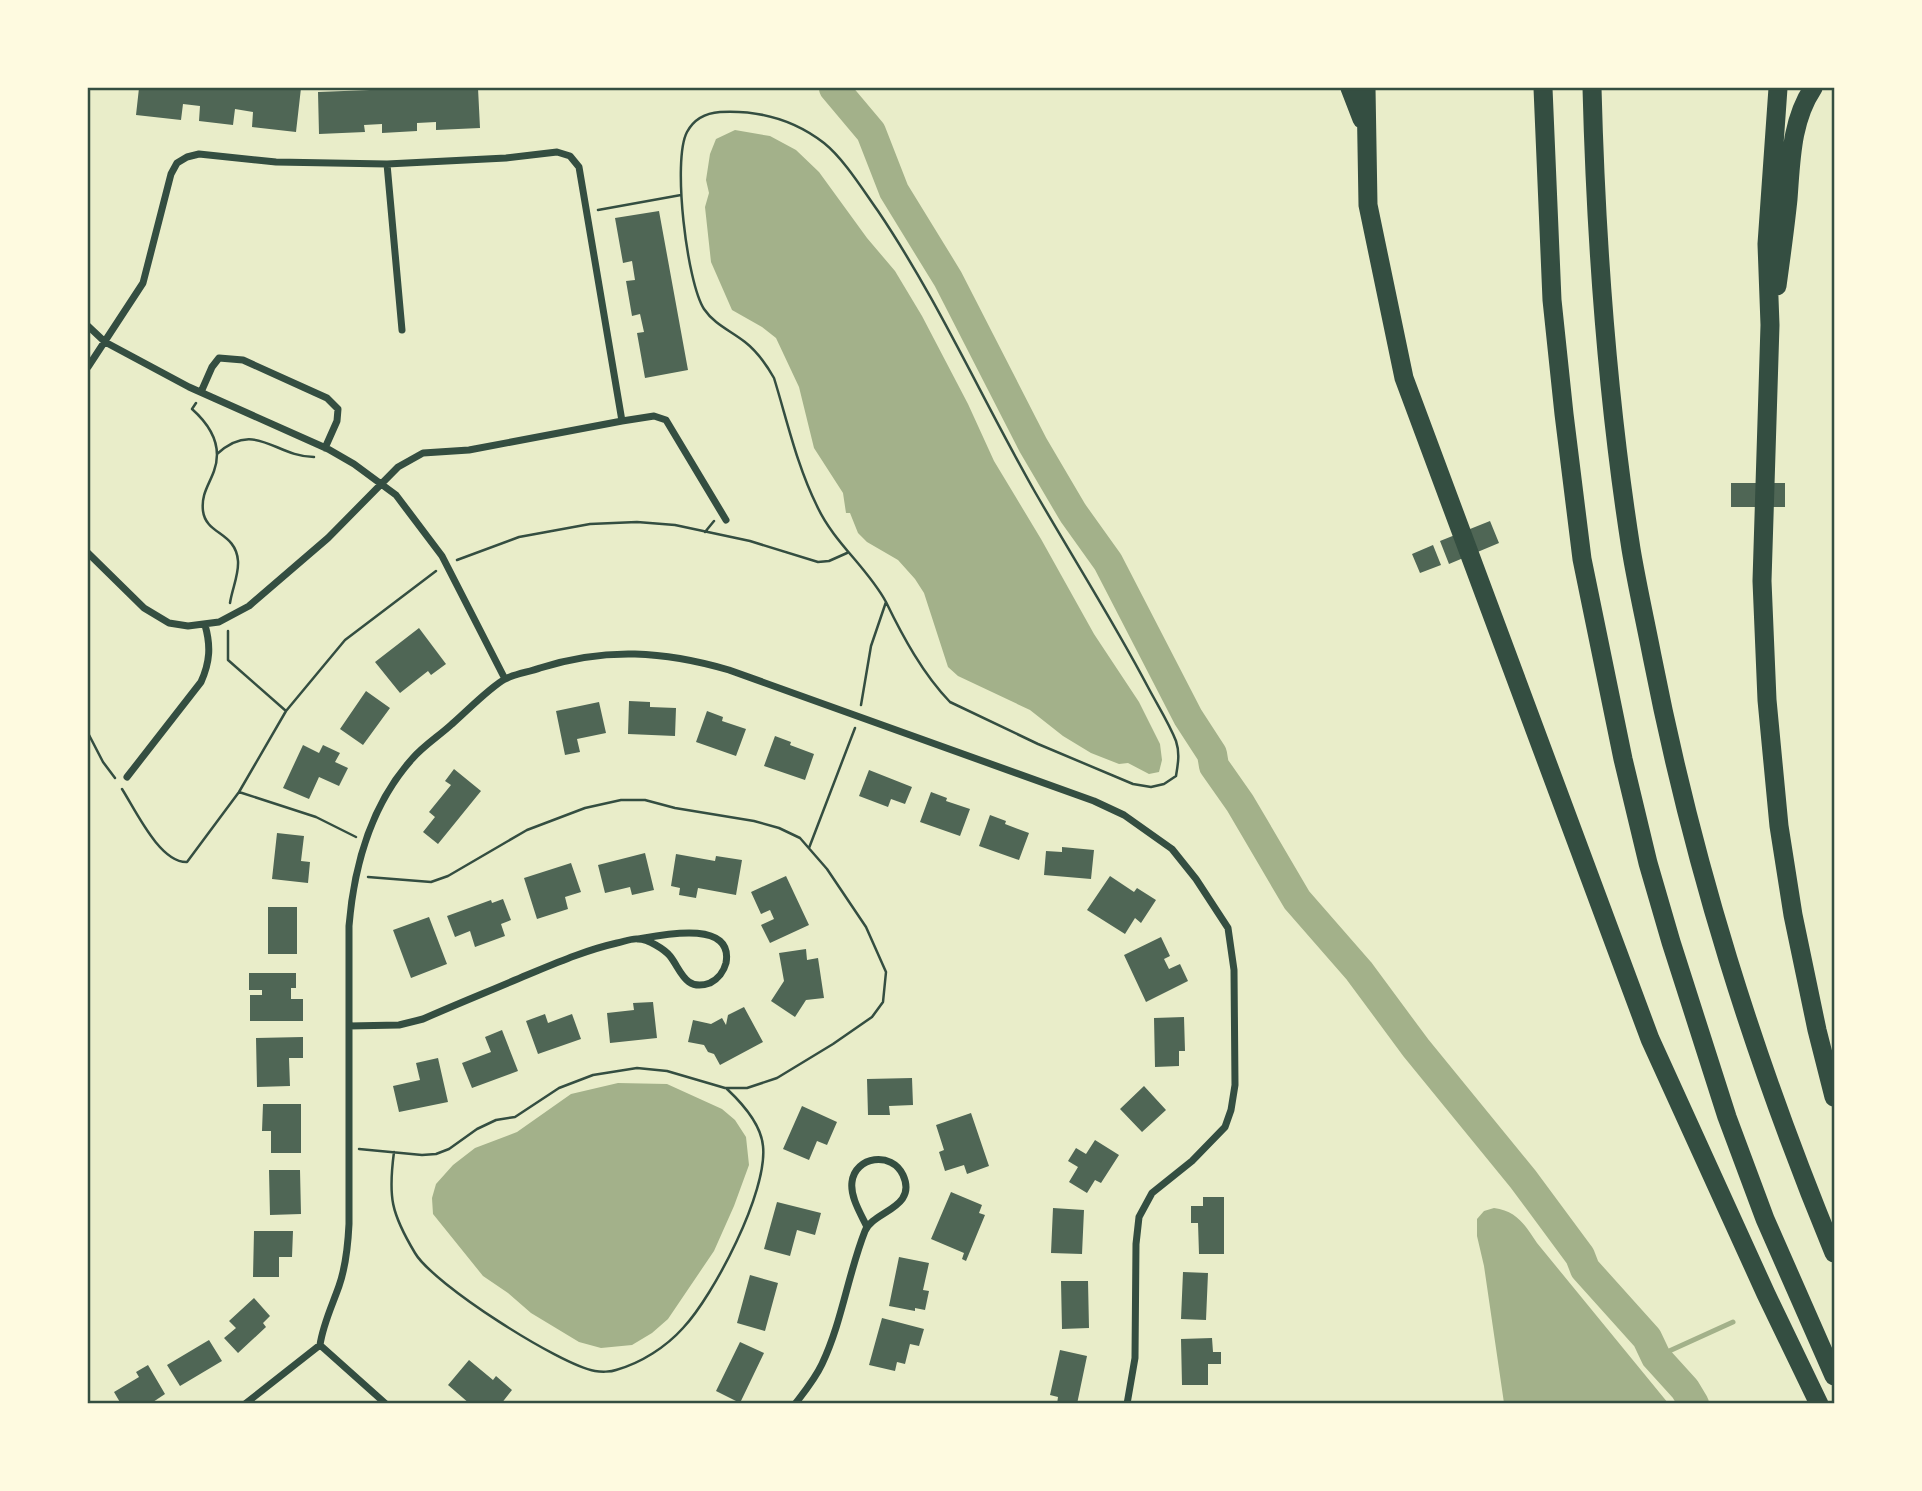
<svg xmlns="http://www.w3.org/2000/svg" width="1922" height="1491" viewBox="0 0 1922 1491" font-family="'DejaVu Sans',sans-serif">
  <style>
    .water { fill: #a3b18a }
    .lines { fill: none; stroke-linecap: round; stroke-linejoin: round }
    .stream { stroke: #a3b18a; stroke-width: 5 }
    .river { stroke: #a3b18a; stroke-width: 30 }
    .building { fill: #4f6655 }
    .path { stroke: #344e41; stroke-width: 2.5 }
    .minor { stroke: #344e41; stroke-width: 7 }
    .motorway { stroke: #344e41; stroke-width: 19 }
    .neatline { fill: none; stroke: #344e41; stroke-width: 2.5 }
  </style>
  <rect width="100%" height="100%" fill="#e9edc9"/>
  <path class="water" d="M735 130 770 136 796 150 819 172 867 238 895 271 922 316 968 404 994 461 1041 539 1094 634 1139 702 1160 744 1162 760 1159 772 1149 774 1128 763 1119 764 1091 753 1063 736 1030 710 958 676 948 667 924 593 915 579 898 560 867 542 858 533 850 513H846L843 493 814 448 799 387 776 338 762 327 732 310 711 262 705 207 709 193 706 180 710 154 716 139Z
    M618 1083 667 1084 722 1109 735 1120 746 1137 749 1165 734 1206 714 1251 668 1319 652 1333 632 1345 601 1348 579 1342 531 1313 508 1293 483 1276 433 1214 432 1198 436 1184 453 1165 475 1148 517 1132 571 1094Z
    M1494 1208C1517 1211 1525 1225 1537 1243L1668 1403H1504L1484 1266 1477 1236V1219L1484 1211Z"/>
  <g class="lines">
    <path class="stream" d="M1656 1357 1733 1322"/>
    <path class="river" d="M834 88 871 132 894 191 948 279 1033 445 1073 513 1108 562 1188 717 1212 754 1214 766 1240 803 1297 900 1359 971 1416 1048 1523 1179 1580 1256 1585 1269 1647 1338 1656 1357 1685 1389 1694 1404"/>
  </g>
  <path class="building" d="M139 88H301L296 132 252 127 253 112 235 109 233 125 199 121 200 106 183 104 181 120 136 115Z
    M422 88H478L480 128 436 130V122L417 123V131L382 133V124L364 125 365 132 319 134 318 92Z
    M659 211 688 370 645 378 637 333 644 332 640 314 632 316 626 281 635 280 632 261 623 263 615 218Z
    M1731 483H1785V507H1731Z
    M1490 521 1499 543 1449 564 1440 541Z
    M1433 545 1441 565 1420 573 1412 554Z
    M419 628 446 664 431 675 428 671 400 693 375 662Z
    M366 691 390 708 363 745 340 729Z
    M629 701 650 702V707L676 708 675 736 628 734Z
    M599 702 606 733 577 739 580 752 565 755 556 711Z
    M707 711 723 717 722 721 746 729 736 756 696 742Z
    M775 736 791 742 790 745 814 754 805 780 764 766Z
    M303 745 319 753 323 745 340 753 335 762 348 768 339 786 319 777 309 799 283 788Z
    M454 769 481 791 438 844 423 832 435 817 429 812 451 785 445 781Z
    M869 770 912 787 905 804 891 799 888 807 859 796Z
    M931 792 947 798 946 801 970 809 960 836 920 822Z
    M990 815 1006 821 1005 824 1029 833 1019 860 979 846Z
    M277 833 304 836 301 861 310 862 308 883 272 879Z
    M1062 847 1094 850 1091 879 1044 875 1046 851 1062 852Z
    M645 853 654 890 632 895 630 887 605 893 598 865Z
    M676 854 715 861 716 856 742 860 736 895 698 888 696 898 679 895 680 888 671 886Z
    M571 863 581 892 565 897 568 909 537 919 524 878Z
    M786 876 809 925 770 943 761 925 774 919 770 910 761 914 751 892Z
    M1110 876 1134 892 1137 888 1156 900 1141 923 1135 918 1125 934 1087 910Z
    M503 899 511 920 501 924 505 936 475 947 470 931 455 937 447 916 491 900 492 903Z
    M268 907H297V954H268Z
    M429 917 447 964 411 978 393 930Z
    M1161 937 1170 956 1164 959 1169 969 1180 964 1188 981 1146 1002 1124 955Z
    M806 949 807 960 818 958 824 998 806 1000 795 1017 771 1001 784 981 779 953Z
    M249 973H296V988H291V999H303V1021H250V995H262V990H249Z
    M653 1002 657 1038 610 1043 607 1013 634 1010 633 1003Z
    M744 1007 763 1042 720 1065 714 1054 708 1052 704 1045 688 1042 693 1020 711 1024 722 1018 726 1025 728 1015Z
    M545 1014 548 1023 572 1014 581 1039 538 1054 526 1021Z
    M1184 1017 1185 1051H1179V1066L1155 1067 1154 1018Z
    M502 1030 518 1071 472 1088 462 1063 491 1052 485 1037Z
    M303 1037V1058H289L290 1086 257 1087 256 1038Z
    M438 1058 448 1102 399 1112 393 1086 420 1080 416 1063Z
    M912 1078 913 1105 889 1106 890 1115H868L867 1079Z
    M1144 1086 1166 1110 1142 1132 1120 1109Z
    M263 1104H301V1153H271V1131H262Z
    M802 1106 837 1122 827 1145 817 1141 809 1160 783 1149Z
    M971 1113 989 1166 967 1174 964 1165 945 1171 939 1152 944 1150 936 1125Z
    M1095 1140 1119 1155 1101 1183 1095 1180 1087 1193 1069 1182 1078 1167 1068 1161 1076 1148 1086 1154Z
    M269 1170H300L301 1214 270 1215Z
    M951 1192 982 1205 979 1213 985 1215 966 1261 962 1259 964 1253 931 1239Z
    M1203 1197H1224V1254H1199L1198 1223H1191V1206H1203Z
    M777 1202 821 1213 815 1235 797 1230 790 1256 764 1249Z
    M1053 1208 1084 1210 1082 1254 1051 1253Z
    M254 1231H293L292 1257H279V1277H253Z
    M899 1257 929 1263 923 1290 929 1291 925 1310 915 1308V1311L889 1306Z
    M1183 1272 1208 1273 1206 1320 1181 1319Z
    M750 1275 778 1283 765 1331 737 1323Z
    M1061 1281H1088L1089 1328 1062 1329Z
    M254 1298 270 1316 263 1323 266 1327 238 1353 224 1338 236 1328 229 1321Z
    M882 1318 924 1329 919 1346 910 1344 905 1364 897 1362 895 1371 869 1365Z
    M1212 1338 1213 1352H1221V1364H1208V1385H1182L1181 1339Z
    M209 1340 222 1361 180 1386 167 1365Z
    M740 1342 764 1353 740 1403 716 1391Z
    M1060 1350 1087 1356 1077 1404H1057L1058 1397 1050 1395Z
    M469 1360 493 1380 496 1376 512 1390 501 1404H470L448 1385Z
    M148 1365 165 1394 150 1404H121L114 1392 139 1377 136 1372Z"/>
  <g class="lines">
    <path class="path" d="M598 210 681 195
      M196 403 192 409C210 425 223 446 214 471 209 485 201 494 203 511 206 535 236 532 238 561 239 575 232 589 230 603
      M217 454C255 419 275 457 314 457
      M705 532 714 521
      M457 560 519 537 590 524 637 522 675 525 750 541 818 562 829 561 847 553
      M861 705 871 646 886 602C867 567 834 543 817 506 797 466 787 420 774 378 766 364 758 352 745 342 731 331 714 324 704 309 687 283 672 160 687 132 694 119 706 113 720 112 758 110 793 119 824 143 844 159 863 190 878 211 938 300 982 399 1035 492 1073 558 1114 622 1149 689 1158 706 1169 723 1176 741 1180 753 1178 764 1176 776L1164 784 1151 787 1133 784 1038 744 950 702C923 674 903 637 886 602
      M286 711 345 640 436 571
      M88 733 103 762 115 778
      M122 789C136 811 160 863 187 862L239 792 286 711 228 660V631
      M239 792 316 817 356 837
      M809 848 855 728
      M359 1149 422 1155 436 1154 449 1149 477 1129 496 1120 515 1117 559 1088 593 1075 637 1068 667 1071 725 1088H747L777 1078 833 1044 872 1017 883 1002 886 972 866 927 827 869 800 838 779 828 754 821 675 808 645 800H621L585 808 527 830 448 876 431 882 368 877
      M394 1152C388 1197 391 1213 415 1253 433 1284 560 1365 595 1371 601 1372 611 1372 616 1370 641 1363 666 1347 683 1328 714 1295 768 1191 763 1146 761 1124 743 1104 727 1089"/>
    <path class="minor" d="M387 164 402 330
      M88 326 105 342 189 387 328 449 354 464 396 495 442 556 505 679
      M88 367 143 283 171 174 177 163 187 157 199 154 276 162 387 164 506 158 557 152 570 156 579 167 622 421 469 450 423 453 398 467 328 538 249 606 219 622 188 626 169 623 144 608 88 553
      M201 392 212 367 219 358 243 360 327 398 338 409 337 421 325 448
      M622 421 654 416 666 420 726 520
      M127 777 201 682C210 662 211 646 205 625
      M349 1026 399 1025 423 1019C457 1004 492 990 527 975 556 963 586 950 617 943 623 942 632 938 638 939 648 939 664 949 670 956 681 970 685 992 710 983 718 979 724 971 726 963 734 919 661 935 638 939
      M320 1345 386 1404
      M245 1404 320 1345C323 1324 332 1306 339 1286 346 1266 348 1245 349 1224V926C354 866 370 806 412 759 423 746 439 736 452 724 466 712 489 688 505 679 515 674 529 672 540 668 606 647 664 651 729 670L1094 801 1124 815 1172 849 1196 879 1228 928 1234 970 1235 1085 1231 1110 1225 1127 1192 1161 1152 1193 1139 1217 1136 1244 1135 1358 1127 1404
      M795 1404C805 1391 815 1379 822 1364 842 1322 848 1274 865 1231 873 1211 918 1208 903 1175 892 1151 855 1156 852 1182 850 1197 861 1214 867 1227"/>
    <path class="motorway" d="M1350 88 1362 119
      M1366 88 1368 205 1404 378 1650 1039 1766 1294 1819 1404
      M1543 88 1552 300 1564 414 1582 559 1623 759 1648 863 1671 942 1727 1117 1765 1219 1834 1376
      M1592 88C1596 242 1607 396 1631 549 1637 585 1645 620 1652 656 1693 865 1753 1056 1834 1253
      M1778 88 1767 244 1770 325 1762 581 1767 700 1779 826 1793 915 1817 1030 1834 1097
      M1777 286C1781 257 1785 228 1788 199 1791 161 1791 121 1813 88"/>
  </g>
  <rect width="1922" height="1491" fill="none" stroke="#fefae0" stroke-width="178"/>
  <rect x="89" y="89" width="1744" height="1313" class="neatline"/>
</svg>
